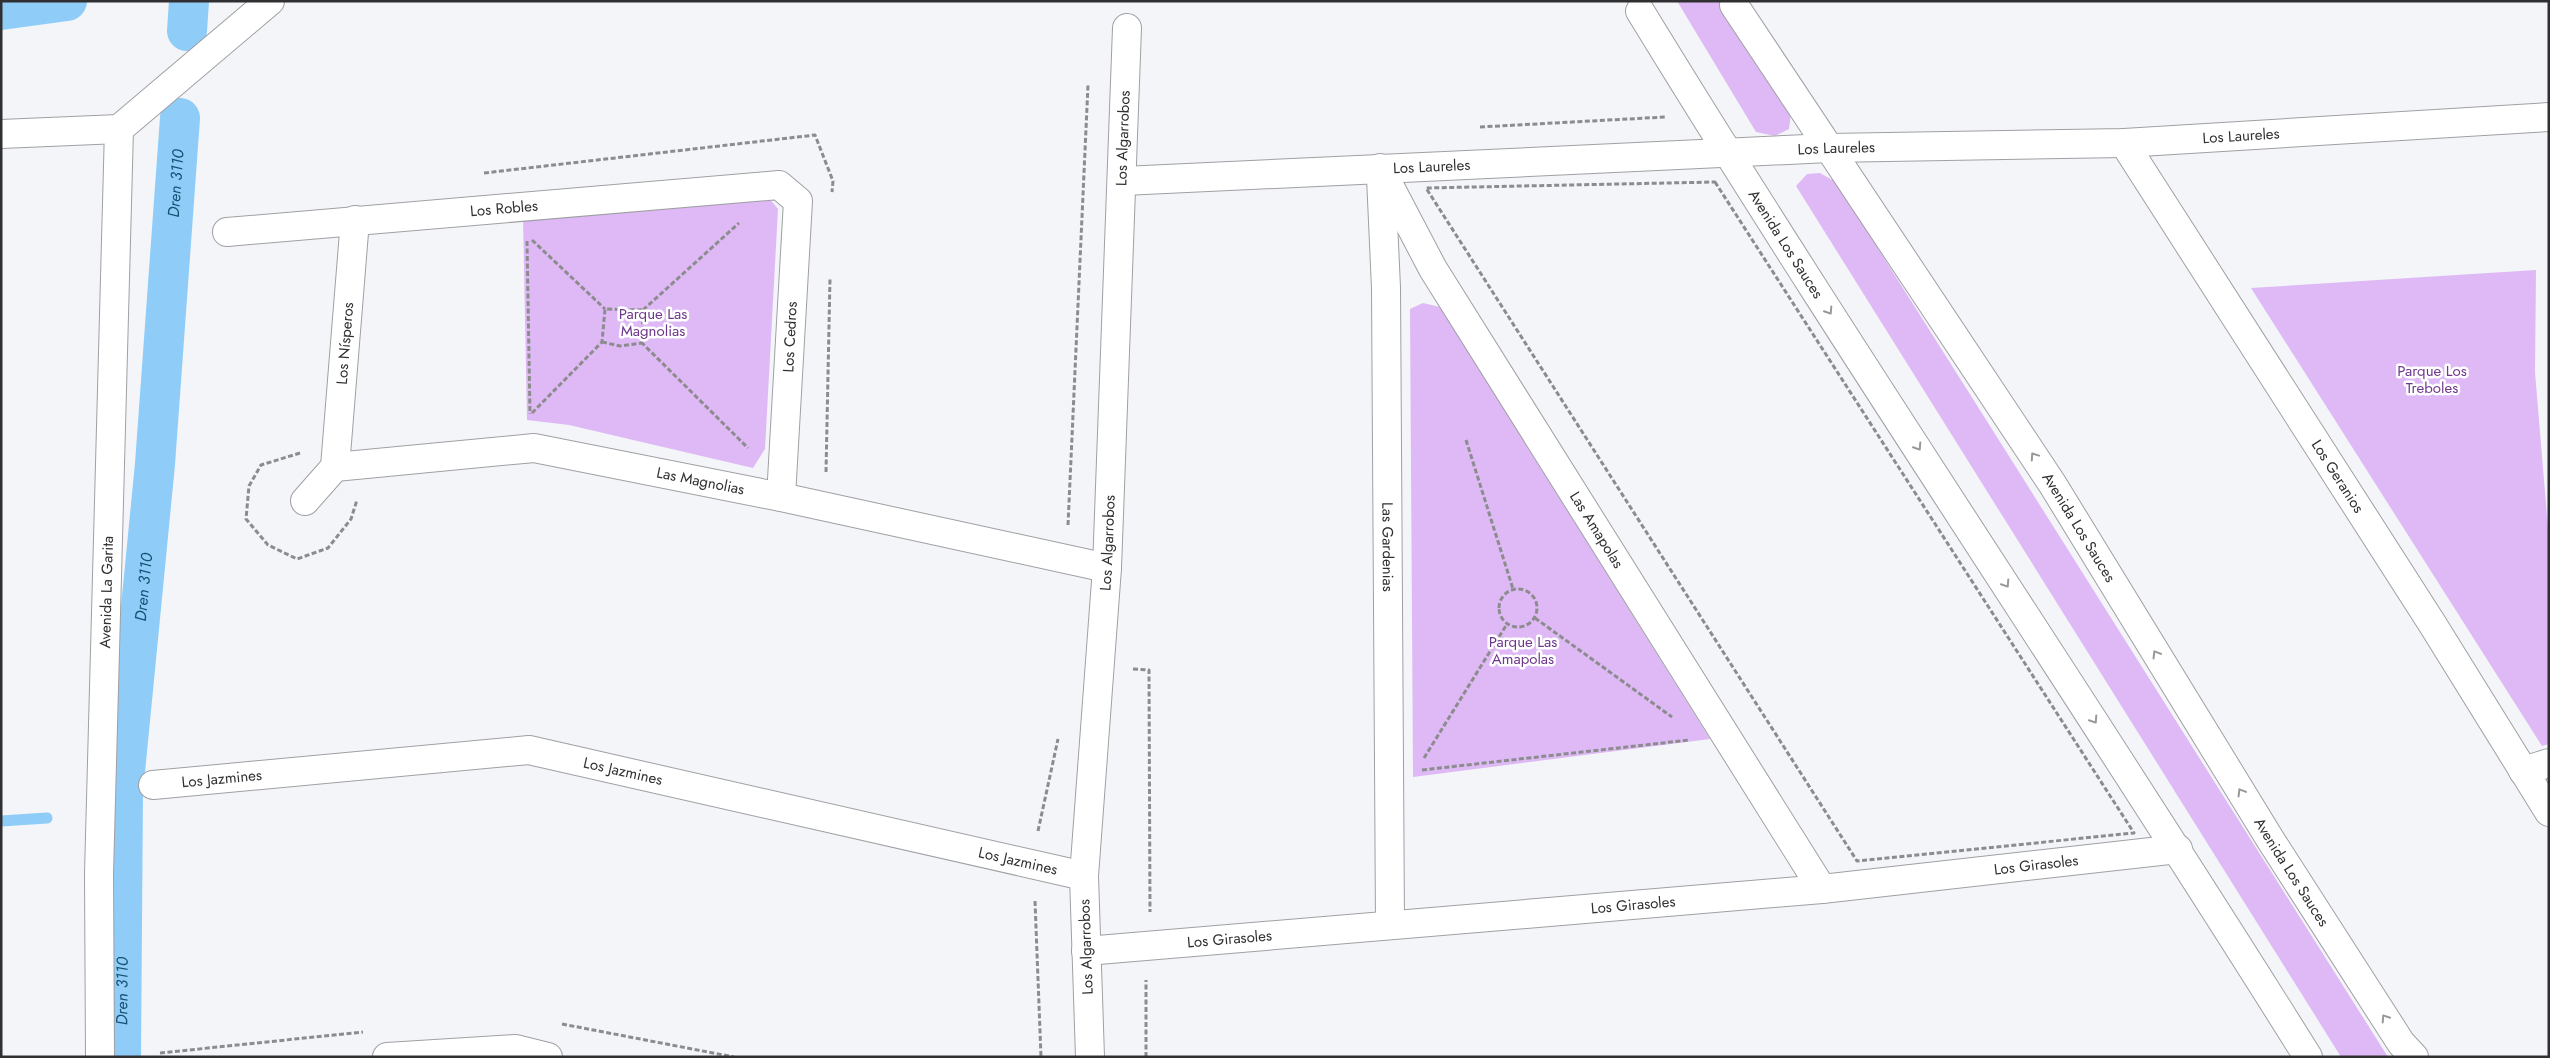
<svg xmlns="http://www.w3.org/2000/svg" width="2550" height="1058" viewBox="0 0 2550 1058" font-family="Jost,sans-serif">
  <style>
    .green { fill: #deb9f5 }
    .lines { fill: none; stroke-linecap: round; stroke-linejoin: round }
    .stream { stroke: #8fcdf8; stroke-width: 11 }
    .canal { stroke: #8fcdf8; stroke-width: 40 }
    .minor-casing { stroke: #9fa0a3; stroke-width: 30 }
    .tertiary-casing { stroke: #9fa0a3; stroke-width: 30 }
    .path { stroke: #8c8c8f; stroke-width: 3; stroke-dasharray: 5 2.5; stroke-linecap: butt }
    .minor { stroke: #fff; stroke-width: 28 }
    .tertiary { stroke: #fff; stroke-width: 28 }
    .oneway { stroke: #989898 }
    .labels { text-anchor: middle; stroke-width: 5; stroke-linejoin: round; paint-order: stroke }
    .street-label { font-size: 15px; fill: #303032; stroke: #fff }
    .park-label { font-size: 15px; fill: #6e378b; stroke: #fff }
    .water-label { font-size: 16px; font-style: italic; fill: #155275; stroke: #fff }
  </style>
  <rect width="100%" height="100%" fill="#f4f5f9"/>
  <path class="green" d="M1677 1H1718L1791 113 1789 129 1775 136 1756 132Z
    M1820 173 1836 182 2388 1057H2341L1796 186 1807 174Z
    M765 193 778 209 765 449 753 468 569 425 527 420 523 217Z
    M2536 270 2535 372 2549 540V744L2542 746 2251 288Z
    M1423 303 1440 307 1710 739 1413 777 1410 309Z"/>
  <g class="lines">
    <path class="stream" d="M1 821 47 818"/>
    <g class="canal">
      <path d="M1 10 67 1"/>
      <path d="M187 31 189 1"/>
      <path id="s1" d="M121 1057 123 792 155 464 180 118"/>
    </g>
    <g class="minor-casing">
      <g id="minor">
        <path id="s2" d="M1734 5 2053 485 2270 839 2401 1043 2414 1057"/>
        <path id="s3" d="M1640 11C1856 364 2089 706 2308 1057"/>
        <path id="s4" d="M2124 143 2433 625 2549 812"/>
        <path id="s5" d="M1380 168 1433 269 1822 889"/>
        <path id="s6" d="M1381 177 1386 288 1390 924"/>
        <path id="s7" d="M1123 181 1829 148 2124 143 2549 117"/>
        <path id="s8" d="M227 232 779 185 798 201 781 497"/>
        <path id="s9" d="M335 467 355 220"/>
        <path id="s10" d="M305 501 335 467 534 448 781 497 1107 568"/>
        <path d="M2523 771 2549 763"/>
        <path id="s11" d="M153 785 529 750 1084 876"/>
        <path id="s12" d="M1086 951 1822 889 2178 849"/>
        <path d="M387 1057 516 1049 548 1057"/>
        <path id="s13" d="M1090 1057 1084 876 1107 568 1127 28"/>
      </g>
    </g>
    <g class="tertiary-casing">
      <g id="tertiary">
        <path d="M1 134 119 129 270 1"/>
        <path id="s14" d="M100 1057 99 874 119 129"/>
      </g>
    </g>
    <path class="path" d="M1480 127 1665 117
      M484 173 815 135 833 181 832 192
      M1715 182 2134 833 1857 861 1426 188Z
      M532 240 605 309
      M527 241 530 414
      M643 310 739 223
      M602 342 620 346 642 343
      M532 413 602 342 605 309 643 310 642 343 748 448
      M1466 440 1513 589
      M300 453 261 465 249 486 246 519 268 545 297 559 328 548 351 519 357 500
      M826 472 830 278
      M1068 525 1088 85
      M1499 608a19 19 0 1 1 38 0a19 19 0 1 1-38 0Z
      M1535 618 1672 717
      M1133 669 1149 670 1150 912
      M1424 758 1507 624
      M1422 770 1689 740
      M1038 831 1058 739
      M1035 901 1041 1057
      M562 1024 734 1057
      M160 1053 363 1032
      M1146 1057V980"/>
    <use href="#minor" class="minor"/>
    <use href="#tertiary" class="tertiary"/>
  </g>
  <defs><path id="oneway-chevron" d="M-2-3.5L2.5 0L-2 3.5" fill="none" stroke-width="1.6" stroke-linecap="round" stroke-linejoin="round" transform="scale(1.25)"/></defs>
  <g class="oneway">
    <use href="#oneway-chevron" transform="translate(1829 311) rotate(57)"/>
    <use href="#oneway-chevron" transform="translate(1918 447) rotate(57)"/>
    <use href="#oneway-chevron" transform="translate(2034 456) rotate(-124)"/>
    <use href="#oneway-chevron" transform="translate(2006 584) rotate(57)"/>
    <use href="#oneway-chevron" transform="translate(2156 654) rotate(-121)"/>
    <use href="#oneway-chevron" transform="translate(2094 720) rotate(57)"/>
    <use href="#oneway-chevron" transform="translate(2241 792) rotate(-121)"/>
    <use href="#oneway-chevron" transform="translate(2385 1018) rotate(-123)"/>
  </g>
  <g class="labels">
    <g class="street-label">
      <text dy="5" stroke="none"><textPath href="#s7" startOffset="1119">Los Laureles</textPath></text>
      <text dy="5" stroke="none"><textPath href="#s13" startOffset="920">Los Algarrobos</textPath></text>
      <text dy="5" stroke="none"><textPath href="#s7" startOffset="714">Los Laureles</textPath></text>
      <text dy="5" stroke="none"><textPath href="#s7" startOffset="309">Los Laureles</textPath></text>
      <text dy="5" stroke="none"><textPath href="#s8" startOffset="278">Los Robles</textPath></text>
      <text dy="5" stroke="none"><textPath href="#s3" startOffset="275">Avenida Los Sauces</textPath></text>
      <text transform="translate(790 337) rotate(-87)" y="5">Los Cedros</text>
      <text dy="5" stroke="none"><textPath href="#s9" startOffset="124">Los Nísperos</textPath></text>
      <text dy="5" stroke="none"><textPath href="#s4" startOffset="396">Los Geranios</textPath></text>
      <text dy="5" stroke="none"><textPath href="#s10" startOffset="415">Las Magnolias</textPath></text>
      <text dy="5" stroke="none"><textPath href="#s2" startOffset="626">Avenida Los Sauces</textPath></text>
      <text dy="5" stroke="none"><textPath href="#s5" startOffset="422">Las Amapolas</textPath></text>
      <text dy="5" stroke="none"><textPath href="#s13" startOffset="515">Los Algarrobos</textPath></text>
      <text dy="5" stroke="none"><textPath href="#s6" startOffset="370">Las Gardenias</textPath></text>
      <text dy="5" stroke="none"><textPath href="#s14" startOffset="465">Avenida La Garita</textPath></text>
      <text dy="5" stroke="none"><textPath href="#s11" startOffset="474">Los Jazmines</textPath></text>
      <text dy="5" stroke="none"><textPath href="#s11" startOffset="69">Los Jazmines</textPath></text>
      <text dy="5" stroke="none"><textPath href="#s11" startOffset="879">Los Jazmines</textPath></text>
      <text dy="5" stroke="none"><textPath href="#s12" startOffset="954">Los Girasoles</textPath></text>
      <text dy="5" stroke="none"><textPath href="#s2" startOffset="1031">Avenida Los Sauces</textPath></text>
      <text dy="5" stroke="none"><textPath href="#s12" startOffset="549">Los Girasoles</textPath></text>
      <text dy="5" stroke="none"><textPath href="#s12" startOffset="144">Los Girasoles</textPath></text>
      <text transform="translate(1086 947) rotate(-92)" y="5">Los Algarrobos</text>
    </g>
    <g class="park-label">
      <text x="653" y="319">Parque Las<tspan x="653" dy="17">Magnolias</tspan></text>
      <text x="2432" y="376">Parque Los<tspan x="2432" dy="17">Treboles</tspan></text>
      <text x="1523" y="647">Parque Las<tspan x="1523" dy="17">Amapolas</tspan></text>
    </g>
    <g class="water-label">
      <text dy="6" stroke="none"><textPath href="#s1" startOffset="876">Dren 3110</textPath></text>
      <text dy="6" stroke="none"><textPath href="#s1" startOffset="471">Dren 3110</textPath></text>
      <text dy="6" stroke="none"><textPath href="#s1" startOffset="66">Dren 3110</textPath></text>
    </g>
  </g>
  <rect width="2550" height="1058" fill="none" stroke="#303032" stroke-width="5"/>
</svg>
